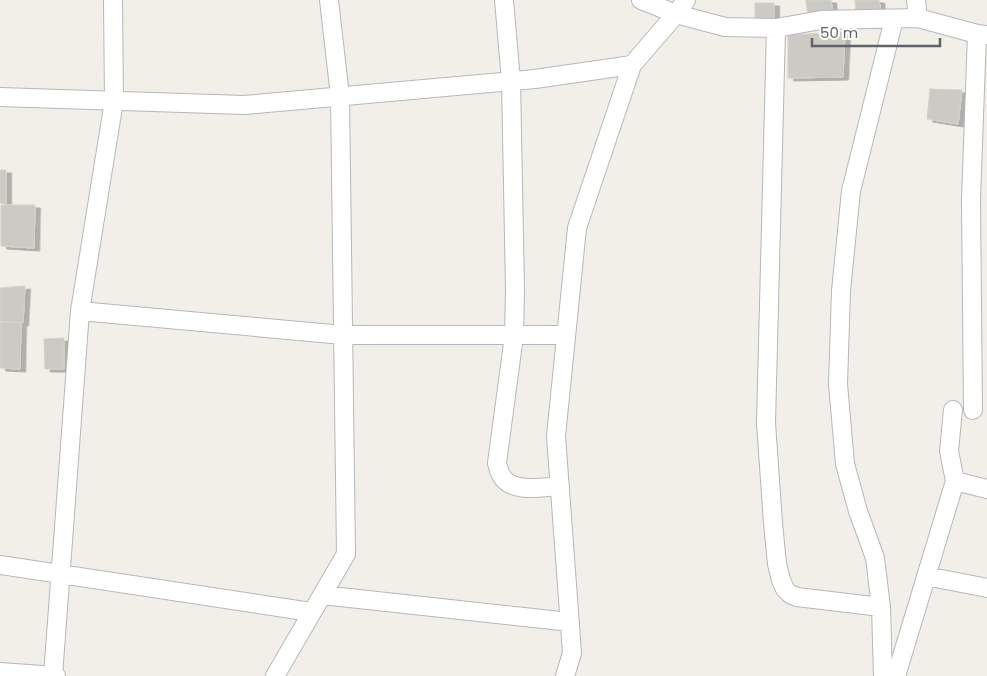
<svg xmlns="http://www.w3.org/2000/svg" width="987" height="676" viewBox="0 0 987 676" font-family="Poppins,sans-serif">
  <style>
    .building { fill: #cccac5; stroke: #d6d1c6; filter: url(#shadow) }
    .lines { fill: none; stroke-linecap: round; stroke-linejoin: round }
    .minor-casing { stroke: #b5b8bc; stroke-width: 20 }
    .minor { stroke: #fff; stroke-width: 18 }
  </style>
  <defs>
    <filter id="shadow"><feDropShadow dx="5.5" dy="3" stdDeviation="0" flood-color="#0004"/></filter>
  </defs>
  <rect width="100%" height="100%" fill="#f1efe8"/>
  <path class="building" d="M806 0H831L833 17 808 18Z
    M855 0H879L881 14 856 16Z
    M755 3H774V18L755 19Z
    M845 32 843 77 788 78V35Z
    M930 89 962 90 958 124 927 119Z
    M0 170H6V204L0 203Z
    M1 205H35L34 248 1 246Z
    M25 286 23 323 0 321V288Z
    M0 322 21 323 20 369 0 368Z
    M64 338V369H45L44 339Z"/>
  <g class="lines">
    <g class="minor-casing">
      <path id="minor" d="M504 0 511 81 515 289 514 336 497 463C498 467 499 472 501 475 511 494 542 487 560 486
        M641 0 676 14 725 27 776 28 821 20 918 18 977 34 987 35
        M916 0 918 18
        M776 28 766 423 773 523 777 564 781 580 785 589 790 594 797 597 881 607
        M0 97 244 105 535 79 632 65 676 14 686 0
        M80 311 343 335H566
        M953 410 949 451 955 481
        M973 410 971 199 977 34
        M0 565 311 612
        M926 576 987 588
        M322 595 570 622
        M0 672 56 676
        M53 676 80 311 114 101 113 0
        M275 676 346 554 340 96 329 0
        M565 676 572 653 556 436 577 228 632 65
        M883 676 881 607 875 558 858 511 845 464 838 384 841 291 851 191 894 19
        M896 676 955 481 987 489"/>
    </g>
    <use href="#minor" class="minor"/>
  </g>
  <path d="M812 38v8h128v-8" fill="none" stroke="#5f6368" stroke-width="2.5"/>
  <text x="820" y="38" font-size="15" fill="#5f6368" stroke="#ffffff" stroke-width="4" paint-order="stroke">50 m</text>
</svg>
